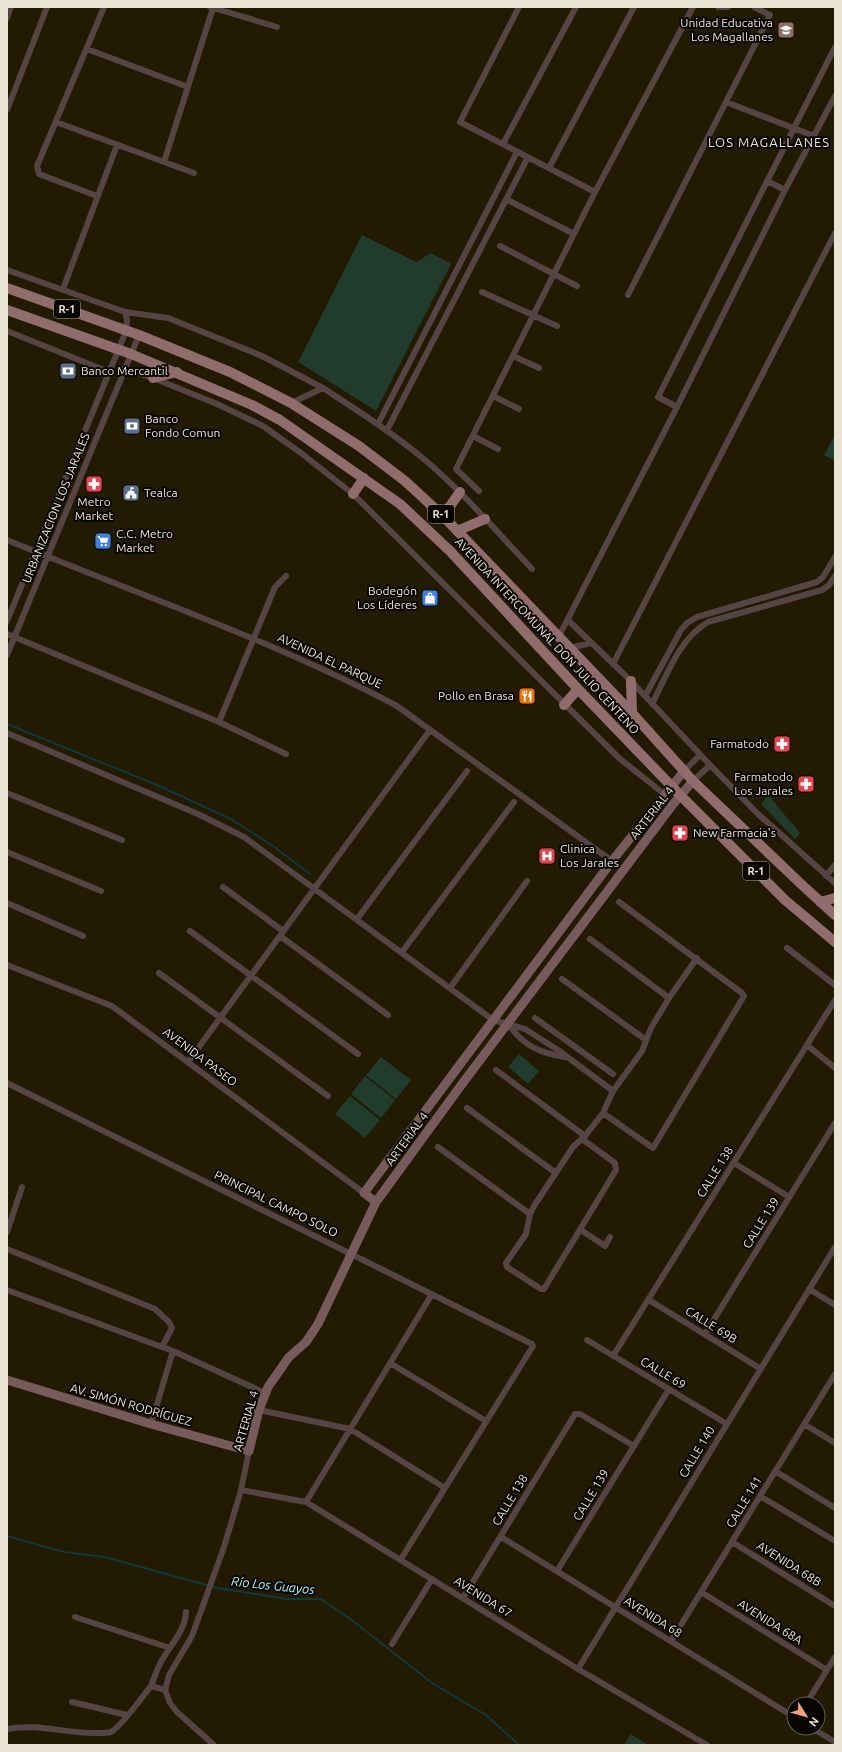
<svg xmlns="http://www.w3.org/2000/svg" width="842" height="1752" viewBox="0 0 842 1752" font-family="Ubuntu,sans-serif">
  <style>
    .green { fill: #213c2d }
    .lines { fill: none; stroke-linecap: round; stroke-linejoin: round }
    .stream { stroke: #10383e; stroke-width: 2 }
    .street { stroke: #564444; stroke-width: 6 }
    .secondary { stroke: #775a5b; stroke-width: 9 }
    .primary { stroke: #916c6c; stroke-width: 10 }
    .labels { text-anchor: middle; stroke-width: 4; stroke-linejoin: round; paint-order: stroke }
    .shield { fill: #080500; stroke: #a6a194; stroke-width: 1 }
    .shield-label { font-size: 11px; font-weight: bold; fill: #e9e4d4 }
    .poi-label { font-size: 12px; fill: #e9e4d4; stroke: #080500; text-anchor: start }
    .street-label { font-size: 12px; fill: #e9e4d4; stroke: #080500 }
    .neighbourhood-label { font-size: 13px; letter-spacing: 1px; fill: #e9e4d4; stroke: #080500 }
    .water-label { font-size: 13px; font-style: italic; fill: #aceffb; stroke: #080500 }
  </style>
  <rect width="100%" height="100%" fill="#221a01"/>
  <path class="green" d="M362 235 416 262 431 253 451 264 376 411 298 362Z
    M835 435V461L824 455Z
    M768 795 800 833 795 839 761 804Z
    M519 1054 539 1071 528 1084 508 1067Z
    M381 1057 411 1080 396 1099 366 1075Z
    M365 1076 395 1100 381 1118 351 1094Z
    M350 1096 380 1120 365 1138 335 1114Z
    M631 1734 648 1745H624Z"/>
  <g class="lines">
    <path class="stream" d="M7 724 157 785 231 819 273 846 310 874
      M7 1536 64 1552 105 1557 217 1588 287 1599H321L357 1624 432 1683 486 1715 519 1745"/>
    <path class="street" d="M210 7 277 27
      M519 7 460 122 595 192
      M718 7H728
      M7 18 11 7
      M87 49 188 87
      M726 102 814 136
      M7 110 47 7
      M56 122 194 173
      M503 144 576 7
      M164 162 213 8
      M549 168 634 7
      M767 181 785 190
      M97 196 39 174 37 166 104 7
      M506 199 574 234
      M500 246 577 286
      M7 270 125 312 168 318 262 356 323 388
      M63 289 117 145
      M482 292 557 326
      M628 295 770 15 754 7
      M7 331 109 372
      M513 356 539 368
      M125 369 153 378 217 404 263 426 301 453 353 494 619 758 664 794
      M493 396 519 409
      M291 403 323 388C358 411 393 433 425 460 464 493 497 532 532 569
      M677 407 658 397 835 47
      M378 424 517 152
      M387 430 528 157
      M473 436 498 449
      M479 491 456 469 595 192 693 7
      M7 540C137 594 272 640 397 706L612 861
      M568 620 631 681 710 765 758 814 835 883
      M7 621 126 331 127 320 125 312
      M7 634 219 722 286 754
      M559 636 677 407 785 190 835 96
      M570 648 591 643
      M7 655 139 335
      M613 664 835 233
      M645 696 681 630 687 623 697 617 817 582 823 577 835 557
      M652 704C667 675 679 639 708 622L822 590 829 585 835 576
      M219 722 275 587 286 576
      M7 733 198 814 244 837 493 1020 525 1029 558 1050 613 1091
      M684 771 700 755
      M693 781 710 765
      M7 793 122 840
      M7 852 101 891
      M826 876 835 865
      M223 887 283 931
      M7 903 83 936
      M357 919 467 771
      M190 931 358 1054
      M280 936 388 1015
      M590 939 669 998
      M787 948 835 985
      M402 952 514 802
      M7 965 112 1006 364 1193
      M159 973 328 1096
      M562 979 646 1040
      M450 988 527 881
      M535 1018 613 1074
      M508 1024C523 1045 539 1053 565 1057
      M807 1045 835 1068
      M188 1062 430 730
      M496 1070 585 1136
      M7 1083 532 1344 533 1346 401 1559
      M467 1108 556 1173
      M603 1113 653 1148 744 996 742 993 619 902
      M582 1139 615 1163 616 1170 544 1289H541L507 1267 506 1263 526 1234 530 1214 534 1206 573 1147 585 1136 603 1113 613 1091 642 1051 651 1028 669 998 697 958
      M438 1147 530 1214
      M734 1163 789 1197
      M581 1230 605 1246 610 1237
      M7 1232 22 1187
      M7 1249 155 1309 169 1322 172 1328 162 1347
      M809 1289 835 1305
      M7 1290 173 1351 265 1393
      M649 1300 761 1369
      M705 1334 835 1123
      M587 1340 727 1424
      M613 1356 835 1000
      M390 1363 486 1421
      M259 1410 350 1429 445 1488
      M151 1424 173 1351
      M804 1424 835 1443
      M775 1471 835 1508
      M241 1490 306 1502 578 1669 707 1745
      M760 1496 835 1541
      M306 1502 432 1294
      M501 1537 794 1717
      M732 1542 835 1606
      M557 1571 669 1389
      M701 1592 827 1670
      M463 1598 575 1414H580L634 1446
      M75 1617 170 1648
      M671 1641 835 1374
      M392 1644 432 1579
      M578 1669 835 1247
      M151 1686C155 1676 158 1665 164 1657 173 1642 185 1630 186 1612
      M72 1702 127 1715
      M806 1704 835 1657
      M812 1728 835 1742
      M7 1729C37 1723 68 1734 99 1733 102 1733 107 1733 111 1732 123 1725 141 1698 151 1686L165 1690
      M214 1745 177 1712 170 1703 165 1690 169 1675 192 1636 224 1547 241 1490 249 1451"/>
    <path class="secondary" d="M376 1202 364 1193 612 861 684 771
      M7 1380 151 1424 249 1451 259 1410 268 1387 289 1357 306 1342 318 1324 376 1202 462 1084 674 803 693 781"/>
    <path class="primary" d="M7 288 139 335 230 372 291 403 359 446 405 481 443 516 632 713 693 781 800 883 835 915
      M7 310 131 354 252 405 280 420 400 504 450 551 578 689 680 795 785 900 835 942
      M153 378 177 372
      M353 494 364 478
      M443 516 460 492
      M457 531 485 519
      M631 681 632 713
      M564 705 578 689
      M820 902 835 898"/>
  </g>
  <defs>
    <g id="school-square" transform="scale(0.9)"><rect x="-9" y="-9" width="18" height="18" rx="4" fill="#8d6e63" stroke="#080500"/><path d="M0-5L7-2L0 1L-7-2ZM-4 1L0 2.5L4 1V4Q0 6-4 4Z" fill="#fff"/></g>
    <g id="bank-square" transform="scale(0.9)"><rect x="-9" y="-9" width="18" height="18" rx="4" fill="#5c6f8a" stroke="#080500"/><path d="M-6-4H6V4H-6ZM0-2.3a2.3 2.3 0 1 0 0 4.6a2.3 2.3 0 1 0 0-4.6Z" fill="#fff"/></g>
    <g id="pharmacy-square" transform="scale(0.9)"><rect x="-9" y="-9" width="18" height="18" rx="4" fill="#e0444e" stroke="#080500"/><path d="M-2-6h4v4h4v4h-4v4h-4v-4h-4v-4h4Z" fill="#fff"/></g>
    <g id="civic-square" transform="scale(0.9)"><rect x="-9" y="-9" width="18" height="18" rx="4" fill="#5c6f8a" stroke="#080500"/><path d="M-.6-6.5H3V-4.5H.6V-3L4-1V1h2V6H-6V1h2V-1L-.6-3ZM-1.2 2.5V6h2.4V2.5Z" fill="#fff"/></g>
    <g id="supermarket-square" transform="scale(0.9)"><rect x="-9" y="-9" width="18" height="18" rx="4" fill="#3f7fe0" stroke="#080500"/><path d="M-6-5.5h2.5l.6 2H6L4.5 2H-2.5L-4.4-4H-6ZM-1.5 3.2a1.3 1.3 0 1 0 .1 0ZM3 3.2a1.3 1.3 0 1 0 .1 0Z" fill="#fff"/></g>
    <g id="shop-square" transform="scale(0.9)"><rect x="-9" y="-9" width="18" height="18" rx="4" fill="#3f7fe0" stroke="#080500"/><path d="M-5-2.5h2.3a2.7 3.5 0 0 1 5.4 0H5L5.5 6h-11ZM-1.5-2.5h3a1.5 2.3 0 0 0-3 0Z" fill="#fff"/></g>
    <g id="restaurant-square" transform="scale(0.9)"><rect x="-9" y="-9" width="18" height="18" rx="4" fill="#e8710a" stroke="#080500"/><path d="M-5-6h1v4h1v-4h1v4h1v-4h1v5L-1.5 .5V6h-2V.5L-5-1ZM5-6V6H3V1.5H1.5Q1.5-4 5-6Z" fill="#fff"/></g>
    <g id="hospital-square" transform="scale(0.9)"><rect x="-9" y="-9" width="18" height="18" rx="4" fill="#e0444e" stroke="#080500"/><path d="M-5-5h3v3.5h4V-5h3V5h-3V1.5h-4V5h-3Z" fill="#fff"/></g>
  </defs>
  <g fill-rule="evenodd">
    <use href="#school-square" x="786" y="30"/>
    <use href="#bank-square" x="68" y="371"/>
    <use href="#bank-square" x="132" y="426"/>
    <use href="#pharmacy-square" x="94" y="484"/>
    <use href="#civic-square" x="131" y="493"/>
    <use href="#supermarket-square" x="103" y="541"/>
    <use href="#shop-square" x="430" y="598"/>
    <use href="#restaurant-square" x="527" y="696"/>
    <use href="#pharmacy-square" x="782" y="744"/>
    <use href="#pharmacy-square" x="806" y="784"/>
    <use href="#pharmacy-square" x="680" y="833"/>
    <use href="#hospital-square" x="547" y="856"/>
  </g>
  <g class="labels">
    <g class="shield">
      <rect x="54" y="300" width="26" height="18" rx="3"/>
      <rect x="428" y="505" width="26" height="18" rx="3"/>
      <rect x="743" y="862" width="26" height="18" rx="3"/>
    </g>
    <g class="shield-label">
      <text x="67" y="313">R-1</text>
      <text x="441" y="518">R-1</text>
      <text x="756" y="875">R-1</text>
    </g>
    <g class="poi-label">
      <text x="773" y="27" text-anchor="end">Unidad Educativa<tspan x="773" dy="14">Los Magallanes</tspan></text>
      <text x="81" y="375">Banco Mercantil</text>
      <text x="145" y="423">Banco<tspan x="145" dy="14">Fondo Comun</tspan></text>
      <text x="144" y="497">Tealca</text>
      <text x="94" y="506" text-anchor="middle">Metro<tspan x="94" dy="14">Market</tspan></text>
      <text x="116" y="538">C.C. Metro<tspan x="116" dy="14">Market</tspan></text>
      <text x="417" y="595" text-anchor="end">Bodegón<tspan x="417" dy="14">Los Líderes</tspan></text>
      <text x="514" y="700" text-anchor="end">Pollo en Brasa</text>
      <text x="769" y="748" text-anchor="end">Farmatodo</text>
      <text x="793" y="781" text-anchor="end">Farmatodo<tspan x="793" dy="14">Los Jarales</tspan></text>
      <text x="693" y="837">New Farmacia's</text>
      <text x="560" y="853">Clinica<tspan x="560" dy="14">Los Jarales</tspan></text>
    </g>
    <g class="street-label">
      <text transform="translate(56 508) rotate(-68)" y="4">URBANIZACION LOS JARALES</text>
      <text transform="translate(547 636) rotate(47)" y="4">AVENIDA INTERCOMUNAL DON JULIO CENTENO</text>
      <text transform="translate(330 661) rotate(25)" y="4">AVENIDA EL PARQUE</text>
      <text transform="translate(652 813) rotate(-52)" y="4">ARTERIAL 4</text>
      <text transform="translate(200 1057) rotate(37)" y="4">AVENIDA PASEO</text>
      <text transform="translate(407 1139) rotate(-54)" y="4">ARTERIAL 4</text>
      <text transform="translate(715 1172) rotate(-58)" y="4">CALLE 138</text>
      <text transform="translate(276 1204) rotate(26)" y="4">PRINCIPAL CAMPO SOLO</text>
      <text transform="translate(761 1223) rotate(-58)" y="4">CALLE 139</text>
      <text transform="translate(711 1325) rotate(32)" y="4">CALLE 69B</text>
      <text transform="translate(663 1373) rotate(31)" y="4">CALLE 69</text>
      <text transform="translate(131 1405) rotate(16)" y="4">AV. SIMÓN RODRÍGUEZ</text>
      <text transform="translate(246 1421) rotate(-74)" y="4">ARTERIAL 4</text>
      <text transform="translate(697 1452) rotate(-59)" y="4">CALLE 140</text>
      <text transform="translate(591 1495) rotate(-59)" y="4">CALLE 139</text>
      <text transform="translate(510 1500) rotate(-59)" y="4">CALLE 138</text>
      <text transform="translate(744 1502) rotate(-59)" y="4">CALLE 141</text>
      <text transform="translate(789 1564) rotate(32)" y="4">AVENIDA 68B</text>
      <text transform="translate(483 1597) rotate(32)" y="4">AVENIDA 67</text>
      <text transform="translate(653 1617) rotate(32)" y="4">AVENIDA 68</text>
      <text transform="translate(770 1622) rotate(32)" y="4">AVENIDA 68A</text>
    </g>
    <g class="neighbourhood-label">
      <text x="769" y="147">LOS MAGALLANES</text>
    </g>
    <g class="water-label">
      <text transform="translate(273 1585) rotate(6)" y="5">Río Los Guayos</text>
    </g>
  </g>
  <rect width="842" height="1752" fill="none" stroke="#e9e4d4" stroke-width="16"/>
  <g transform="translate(806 1716) rotate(127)"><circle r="19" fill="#080500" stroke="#625e55"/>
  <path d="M0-3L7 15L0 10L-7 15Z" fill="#f1a27b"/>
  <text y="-6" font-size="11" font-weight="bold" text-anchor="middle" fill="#e9e4d4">N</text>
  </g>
</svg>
